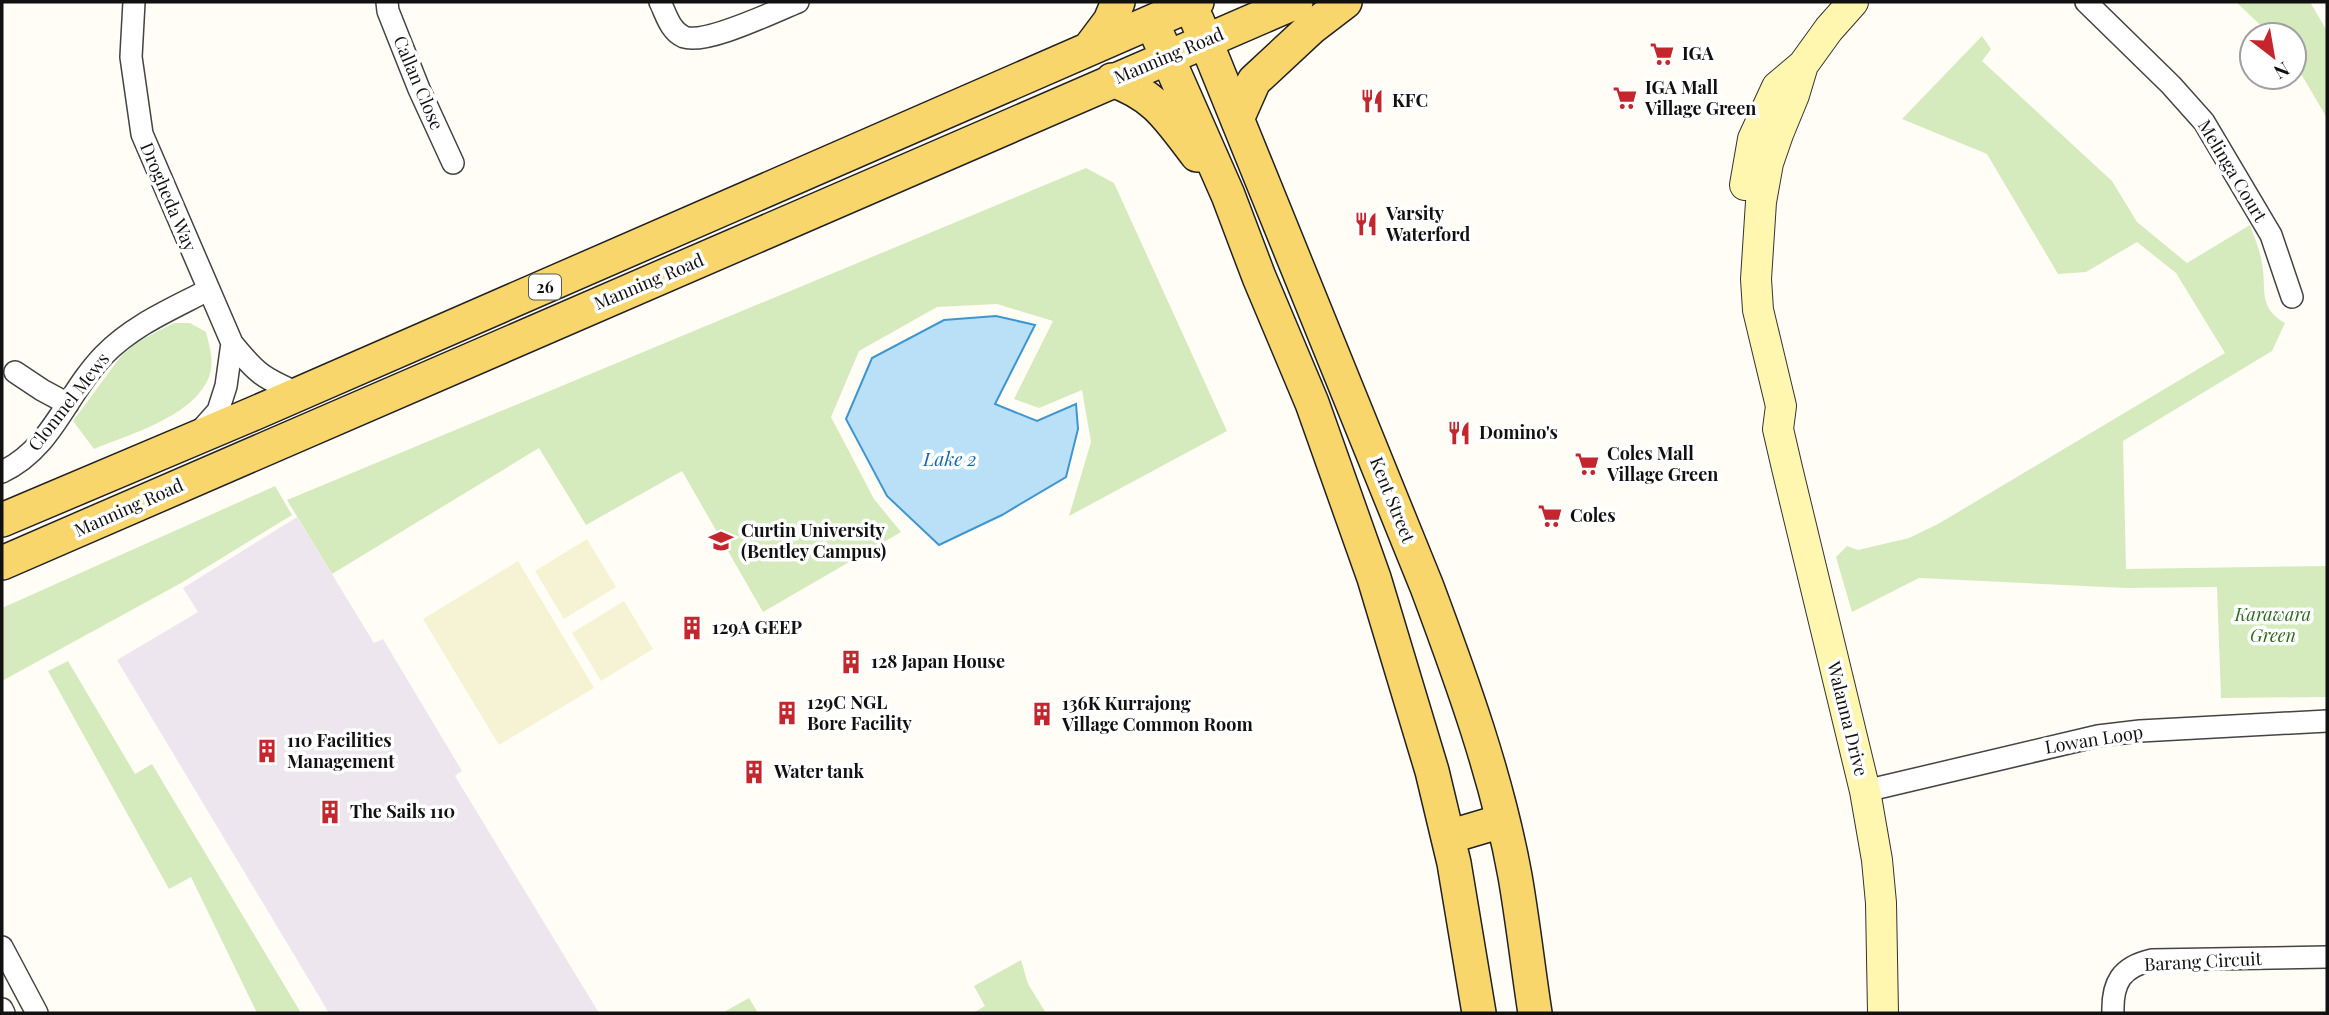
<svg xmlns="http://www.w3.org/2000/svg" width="2329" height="1015" viewBox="0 0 2329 1015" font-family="'Playfair Display',serif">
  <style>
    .industrial { fill: #eee6ef }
    .farmland { fill: #f6f3d4 }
    .green { fill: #d5ebbd }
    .water { fill: #b9e0f7; stroke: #3f96cf; stroke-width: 2 }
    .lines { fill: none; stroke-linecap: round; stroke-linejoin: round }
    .street-casing { stroke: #444; stroke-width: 24 }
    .secondary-casing { stroke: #333; stroke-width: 32 }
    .primary-casing { stroke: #222; stroke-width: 36 }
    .street { stroke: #fff; stroke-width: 21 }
    .secondary { stroke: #fff6b0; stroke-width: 30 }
    .primary { stroke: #f9d66b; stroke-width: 33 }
    .labels { text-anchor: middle; stroke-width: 7; stroke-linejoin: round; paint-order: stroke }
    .shield { fill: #fff; stroke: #585858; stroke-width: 2 }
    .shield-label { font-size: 16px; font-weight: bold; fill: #111 }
    .poi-label { font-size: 18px; font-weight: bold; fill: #111; stroke: #fff; text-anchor: start }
    .street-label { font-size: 18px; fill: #111; stroke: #fff }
    .park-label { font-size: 18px; font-style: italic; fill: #2f6b1f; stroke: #fff }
    .water-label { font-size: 19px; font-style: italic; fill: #1768a6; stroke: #fff }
  </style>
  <rect width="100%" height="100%" fill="#fffdf5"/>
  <path class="industrial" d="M297 517 374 643 383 639 462 771 455 776 599 1013H329L117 660 198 612 183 588Z"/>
  <path class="farmland" d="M587 539 616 587 564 619 535 571Z
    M518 561 594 688 499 745 423 619Z
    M624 601 653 649 601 681 572 633Z"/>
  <path class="green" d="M2236 2H2310L2327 31V118L2294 62V35H2271Z
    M1982 36 1991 49 1982 61 2112 181 2137 222 2187 263 2250 225C2254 237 2260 250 2262 263 2267 289 2257 307 2285 323L2272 351 2123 441 2126 569 2327 566V697L2221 698 2217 587 2126 588 1919 578 1852 612 1836 557 1847 546 1858 550 1909 538 1938 524 2225 353 2176 273 2137 242 2086 272 2058 274 1987 154 1902 119Z
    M1086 168 1114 183 1227 431 1069 516 1091 442 1082 390 1039 408 1014 399 1053 321 997 304 937 307 859 351 831 417 874 499 901 532 763 612 682 471 586 525 539 448 332 574 287 500Z
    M174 323H190L206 332C209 344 213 357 211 369 203 414 130 434 94 449L73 421 121 356 137 342Z
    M275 486 292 515 181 583 2 681V608Z
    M68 661 135 774 152 764 301 1013H257L191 877 169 889 48 671Z
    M1021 960 1028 984 1046 1013H973L985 1006 974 986Z
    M749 998 758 1013H722Z"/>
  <path class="water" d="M996 316 1035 325 995 404 1037 421 1076 404 1078 429 1066 477 1002 515 939 545 887 496 846 419 872 358 944 320Z"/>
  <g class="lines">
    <g class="street-casing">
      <path id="street" d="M134 2 131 57 142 134 232 343C257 374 263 378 300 394
        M387 2 388 11 419 89 453 163
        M660 2C666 14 670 31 684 37 706 45 775 11 798 2
        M2086 2 2171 85 2204 122 2271 235 2292 297
        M15 372 42 390 68 404
        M201 430 218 411 226 386 232 343
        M2 472C53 448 66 394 104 355 133 325 172 309 208 290
        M1865 791 2098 736 2140 731 2327 721
        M2 947 37 1013
        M2 1009 4 1013
        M2113 1013C2112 983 2121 967 2152 960L2327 957"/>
    </g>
    <g class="secondary-casing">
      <path id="secondary" d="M1803 65 1794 95 1778 134 1768 163 1761 202 1756 279 1758 310 1781 406 1778 429 1787 468 1865 791 1877 860 1881 903 1883 1013
        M1745 185 1753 139 1777 87 1803 65 1829 29 1853 2"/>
    </g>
    <g class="primary-casing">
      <path id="primary" d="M1197 20 1427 587C1462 681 1497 777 1515 876 1523 922 1528 968 1535 1013
        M1158 36 1228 195 1259 277 1312 403 1374 578 1432 771 1454 863 1479 1013
        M1089 49 1110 21 1118 2
        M1112 80C1157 96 1169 119 1197 155
        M1238 117 1254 81 1311 28 1345 2
        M2 520 255 413 1197 2
        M2 563 1296 2
        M1448 837 1502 821"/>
    </g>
    <use href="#street" class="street"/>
    <use href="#secondary" class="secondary"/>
    <use href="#primary" class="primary"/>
  </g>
  <defs>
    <g id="supermarket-bare" transform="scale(1.89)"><path d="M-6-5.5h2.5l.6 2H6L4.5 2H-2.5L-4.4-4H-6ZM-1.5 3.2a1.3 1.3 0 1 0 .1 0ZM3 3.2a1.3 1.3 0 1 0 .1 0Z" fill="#c4262e" stroke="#fff" stroke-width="2.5" paint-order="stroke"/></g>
    <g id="restaurant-bare" transform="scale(1.89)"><path d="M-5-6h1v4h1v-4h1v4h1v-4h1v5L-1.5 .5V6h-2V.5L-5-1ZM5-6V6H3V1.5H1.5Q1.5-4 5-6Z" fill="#c4262e" stroke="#fff" stroke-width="2.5" paint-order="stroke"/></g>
    <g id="university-bare" transform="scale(1.89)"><path d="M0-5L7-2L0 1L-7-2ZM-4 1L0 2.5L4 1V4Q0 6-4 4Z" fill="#c4262e" stroke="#fff" stroke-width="2.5" paint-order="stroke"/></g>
    <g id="building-bare" transform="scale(1.89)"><path d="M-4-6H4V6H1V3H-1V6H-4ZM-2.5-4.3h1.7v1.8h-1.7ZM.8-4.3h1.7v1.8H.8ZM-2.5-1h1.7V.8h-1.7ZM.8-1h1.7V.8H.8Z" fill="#c4262e" stroke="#fff" stroke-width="2.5" paint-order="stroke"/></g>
  </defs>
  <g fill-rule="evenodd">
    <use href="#supermarket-bare" x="1662" y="54"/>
    <use href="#supermarket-bare" x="1625" y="98"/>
    <use href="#restaurant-bare" x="1372" y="101"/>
    <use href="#restaurant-bare" x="1366" y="224"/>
    <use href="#restaurant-bare" x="1459" y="433"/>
    <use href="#supermarket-bare" x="1587" y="464"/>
    <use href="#supermarket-bare" x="1550" y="516"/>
    <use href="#university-bare" x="721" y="541"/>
    <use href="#building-bare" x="692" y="628"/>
    <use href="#building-bare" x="851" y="662"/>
    <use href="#building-bare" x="787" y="713"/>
    <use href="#building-bare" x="1042" y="714"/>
    <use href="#building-bare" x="267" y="751"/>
    <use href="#building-bare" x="754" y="772"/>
    <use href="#building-bare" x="330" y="812"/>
  </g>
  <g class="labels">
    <rect class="shield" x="529" y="274.5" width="32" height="25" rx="5"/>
    <g class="shield-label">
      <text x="545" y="293">26</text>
    </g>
    <g class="poi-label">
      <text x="1682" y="60">IGA</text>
      <text x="1645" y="94">IGA Mall<tspan x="1645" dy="21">Village Green</tspan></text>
      <text x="1392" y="107">KFC</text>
      <text x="1386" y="220">Varsity<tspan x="1386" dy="21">Waterford</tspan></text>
      <text x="1479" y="439">Domino's</text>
      <text x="1607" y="460">Coles Mall<tspan x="1607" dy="21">Village Green</tspan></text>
      <text x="1570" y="522">Coles</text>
      <text x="741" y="537">Curtin University<tspan x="741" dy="21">(Bentley Campus)</tspan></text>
      <text x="712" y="634">129A GEEP</text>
      <text x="871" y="668">128 Japan House</text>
      <text x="807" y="709">129C NGL<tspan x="807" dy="21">Bore Facility</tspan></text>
      <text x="1062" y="710">136K Kurrajong<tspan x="1062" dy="21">Village Common Room</tspan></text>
      <text x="287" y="747">110 Facilities<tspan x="287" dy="21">Management</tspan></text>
      <text x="774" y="778">Water tank</text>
      <text x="350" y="818">The Sails 110</text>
    </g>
    <g class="street-label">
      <text transform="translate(1169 56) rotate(-23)" y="6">Manning Road</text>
      <text transform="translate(418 83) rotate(67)" y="6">Callan Close</text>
      <text transform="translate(2232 171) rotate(59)" y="6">Melinga Court</text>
      <text transform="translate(168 197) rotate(67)" y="6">Drogheda Way</text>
      <text transform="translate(649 282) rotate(-23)" y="6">Manning Road</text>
      <text transform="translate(69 402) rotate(-52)" y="6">Clonmel Mews</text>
      <text transform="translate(1392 500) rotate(68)" y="6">Kent Street</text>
      <text transform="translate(129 508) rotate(-24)" y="6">Manning Road</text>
      <text transform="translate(1847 719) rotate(76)" y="6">Walanna Drive</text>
      <text transform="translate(2094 740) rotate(-9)" y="6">Lowan Loop</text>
      <text transform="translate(2203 962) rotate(-3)" y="6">Barang Circuit</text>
    </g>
    <g class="park-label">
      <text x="2273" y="621">Karawara<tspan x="2273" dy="21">Green</tspan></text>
    </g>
    <g class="water-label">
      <text x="950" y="466">Lake 2</text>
    </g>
  </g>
  <rect width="2329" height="1015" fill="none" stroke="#111111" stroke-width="7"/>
  <g transform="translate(2273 56) rotate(149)"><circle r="33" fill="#ffffff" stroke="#a0a0a0" stroke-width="2"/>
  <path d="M0-5L12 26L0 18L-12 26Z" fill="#c4262e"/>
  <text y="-10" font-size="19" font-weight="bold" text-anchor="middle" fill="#111111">N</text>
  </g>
</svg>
